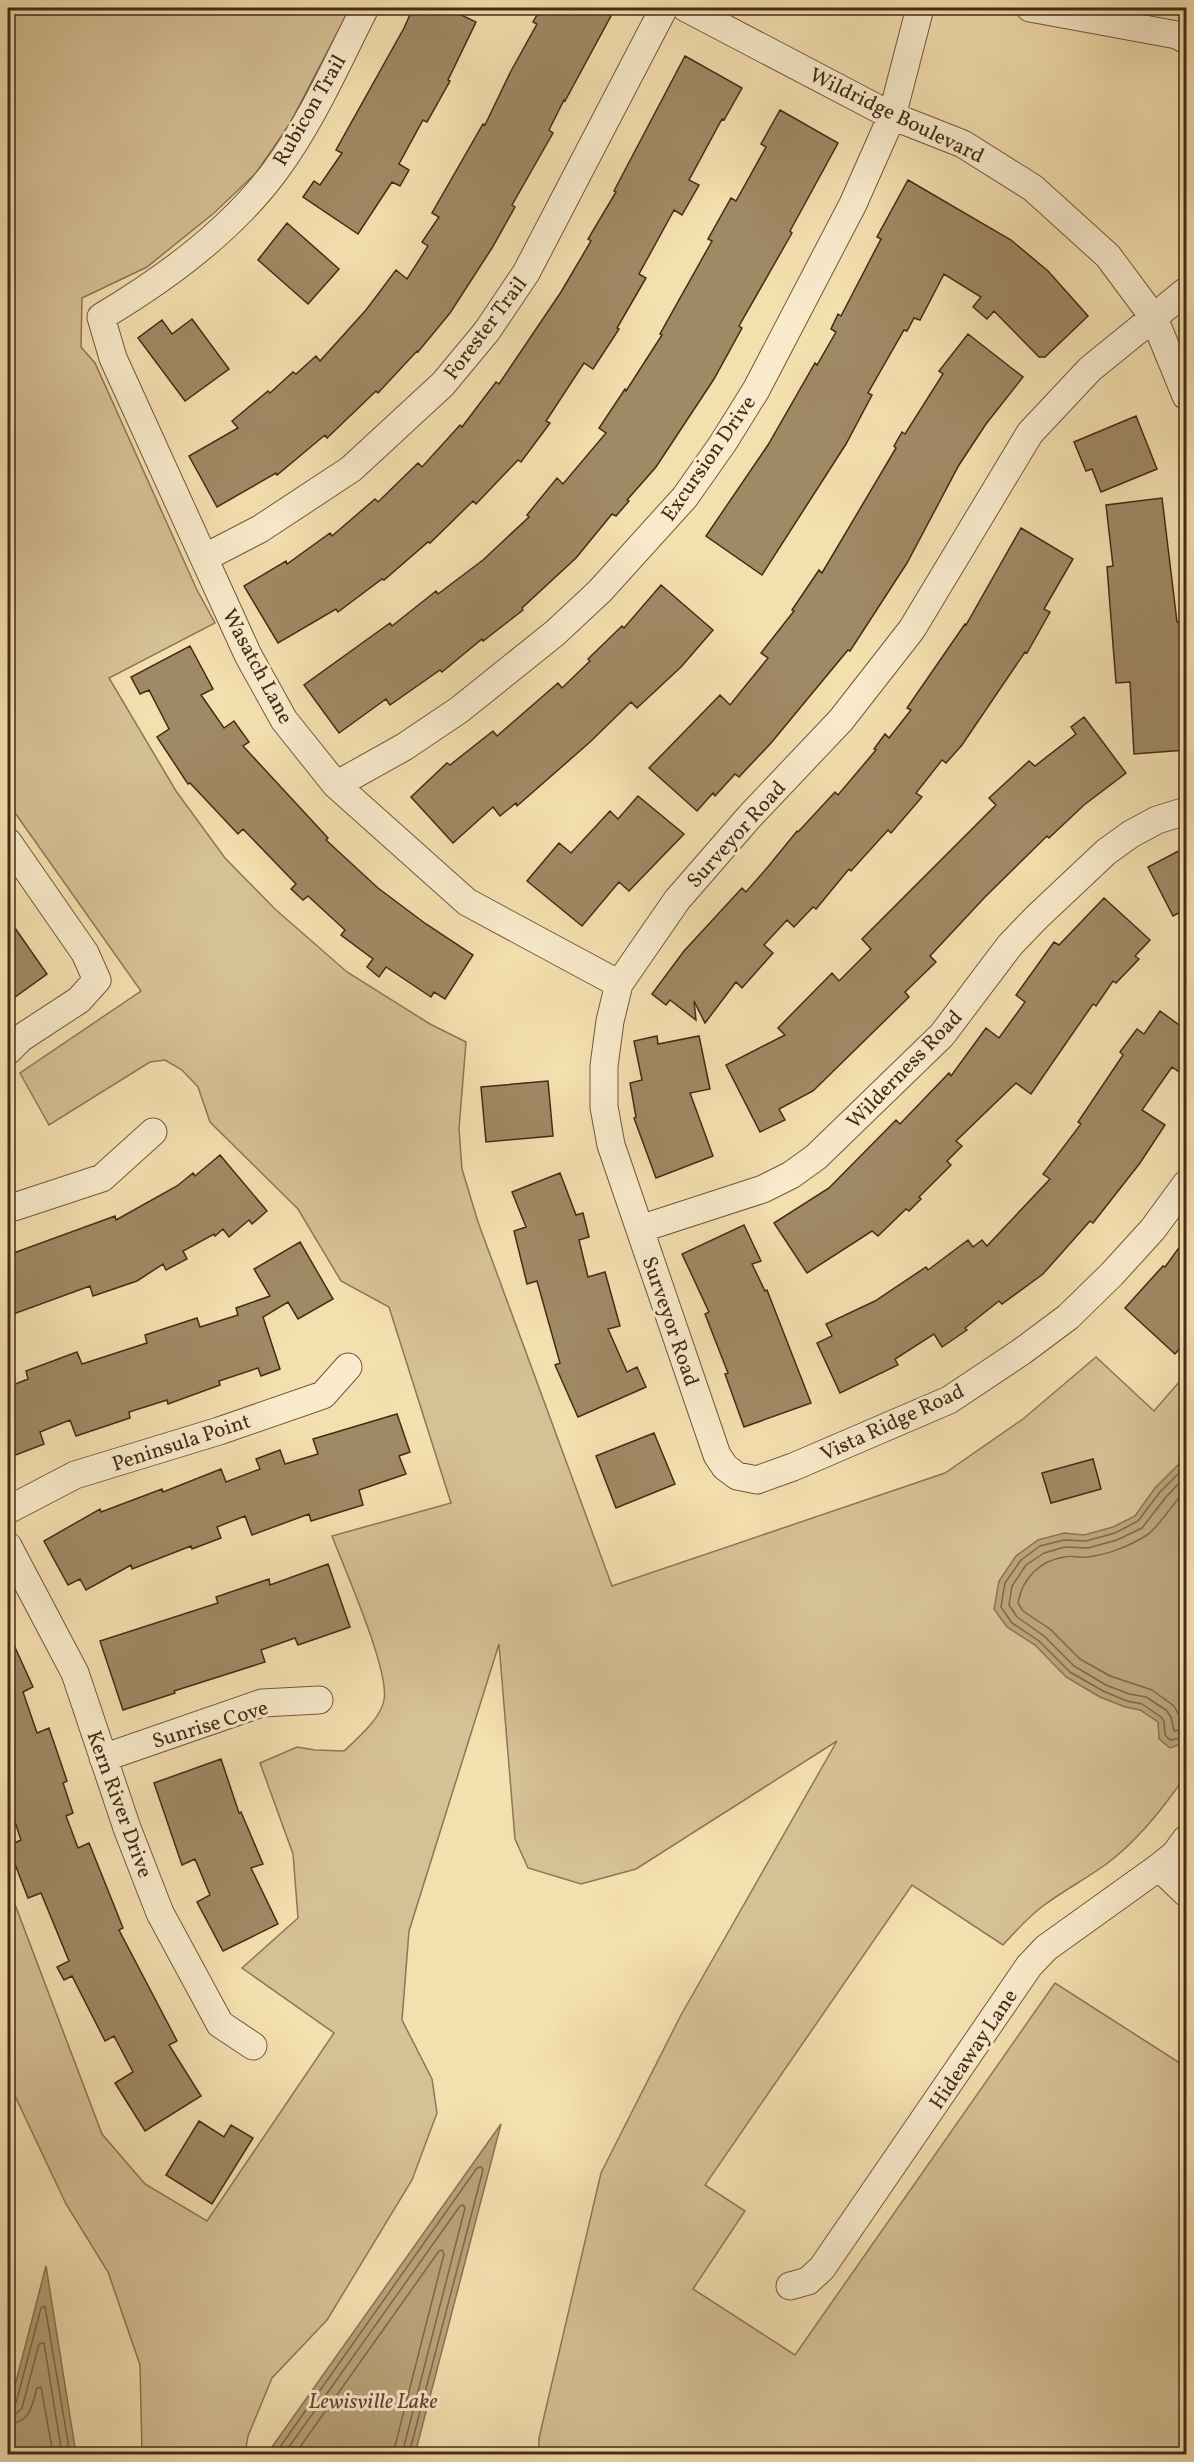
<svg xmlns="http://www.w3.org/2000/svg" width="1194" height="2462" viewBox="0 0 1194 2462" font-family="Vollkorn,serif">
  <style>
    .green { fill: #d6c095; stroke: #8e7654; stroke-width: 1.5 }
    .water { fill: #b9a27a; stroke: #8b7251; stroke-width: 1.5 }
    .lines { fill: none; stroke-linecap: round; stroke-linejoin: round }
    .shore { stroke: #806647; stroke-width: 1.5 }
    .building { fill: #a08965; stroke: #462b14; stroke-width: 1.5 }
    .minor-casing { stroke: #72583b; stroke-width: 29 }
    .minor { stroke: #f8eacb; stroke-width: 27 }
    .labels { text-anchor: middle; stroke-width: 6; stroke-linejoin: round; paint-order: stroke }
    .street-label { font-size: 21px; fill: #462b14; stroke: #f8eacb }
    .water-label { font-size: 22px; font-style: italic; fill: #63492e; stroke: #f8eacb }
  </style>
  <rect width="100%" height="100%" fill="#f4dfaf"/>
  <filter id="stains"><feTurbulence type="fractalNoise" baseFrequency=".00333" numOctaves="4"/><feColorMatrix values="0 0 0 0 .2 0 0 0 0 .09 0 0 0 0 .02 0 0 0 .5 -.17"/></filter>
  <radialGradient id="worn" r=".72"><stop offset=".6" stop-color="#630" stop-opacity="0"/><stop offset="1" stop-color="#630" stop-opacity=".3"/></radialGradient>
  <path class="green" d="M8 8H350L289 125 256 173 214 213 147 267 82 298 81 347 95 363 197 590 215 623 109 678 176 791 225 858 275 909 347 972 430 1024 466 1042 459 1129 462 1169 478 1222 612 1586 945 1473 1023 1419 1096 1357 1154 1411 1186 1374V1775C1165 1806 1139 1839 1109 1862 1088 1878 1064 1890 1043 1906 1028 1917 1016 1931 1003 1945L912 1885 705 2185 745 2211 693 2289 795 2355 1055 1983 1186 2067V2454H539V2438L601 2173 681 2015 837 1741 636 1869 581 1884 528 1868 515 1839 499 1644 409 1931 402 2020 432 2079 437 2113 412 2180 327 2320 272 2378 248 2436 245 2454H142L140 2365 108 2272 66 2204 8 2081V1886L102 2134 145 2184 207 2221 334 2033 242 1968 298 1918 293 1854 260 1763 297 1747 315 1750 344 1751C357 1739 381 1718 384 1700 390 1671 344 1568 332 1536L451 1503 389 1307 341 1281 298 1209 210 1122 198 1087 182 1070 165 1060 150 1062 49 1125 20 1073 141 991 8 803Z"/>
  <path class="water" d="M1186 1457V1742L1170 1748 1159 1739 1158 1722 1140 1710 1125 1707 1100 1697 1066 1677 1035 1645 1007 1627 994 1609 999 1581 1016 1556 1038 1540 1064 1533 1084 1535 1113 1527 1135 1516 1155 1488Z
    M501 2124 415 2454H267Z
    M46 2266 76 2454H8V2412Z"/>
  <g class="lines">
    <path class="shore" d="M1186 1466 1160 1492 1138 1521 1115 1533 1086 1541 1064 1540 1040 1546 1021 1560 1005 1583 1001 1607 1012 1623 1039 1641 1070 1672 1103 1691 1127 1701 1142 1704 1161 1717 1164 1721 1165 1735 1170 1740 1186 1737
      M1186 1476 1166 1497 1142 1528 1117 1540 1088 1548 1065 1547 1044 1553 1026 1565 1012 1586 1009 1605 1017 1617 1044 1636 1074 1666 1106 1685 1129 1694 1146 1697 1166 1710 1171 1717 1174 1731 1186 1729
      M1186 1489C1175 1501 1158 1528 1147 1535 1130 1546 1107 1555 1087 1557 1079 1558 1071 1555 1064 1557 1039 1561 1022 1579 1018 1603L1023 1611 1050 1629 1080 1659 1110 1676 1152 1690 1174 1706 1181 1719 1186 1720
      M8 2408 13 2407 16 2403 41 2308 45 2306 70 2454
      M8 2415 16 2414 22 2408 39 2344 44 2343 62 2454
      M8 2424C30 2423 32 2406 37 2388L41 2387 53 2454
      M275 2454 477 2168 481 2167 483 2170 409 2454
      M284 2454 460 2206 463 2205 465 2208 402 2454
      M295 2454 439 2251 442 2250 444 2254 393 2454"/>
  </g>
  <path class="building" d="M413 8H447L476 22 448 80 450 81 427 122 423 120 399 164 409 170 400 186 392 182 358 234 303 197 314 181 320 185 342 153 336 150 404 28Z
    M541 8H600L612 14 565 101 564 100 549 130 553 133 512 205 515 207 492 248 450 313 418 352 417 351 378 393 376 391 327 438 325 435 277 475 276 473 217 507 189 456 238 428 232 421 268 391 270 393 293 372 296 374 316 356 320 361 366 310 396 270 407 279 428 246 422 242 439 217 432 213 483 124 485 125 511 71 537 24 533 22Z
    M685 56 742 88 724 120 722 119 689 180 699 185 682 215 674 210 639 274 646 278 617 328 619 329 593 369 584 363 546 421 550 423 521 462 518 460 476 504 473 501 430 543 428 542 384 580 382 579 338 612 336 609 278 643 244 586 286 561 287 564 330 533 332 536 375 499 378 502 418 463 422 467 460 425 462 427 496 382 499 384 561 292 591 241 588 239 616 192 614 191Z
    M780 110 838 143 790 231 792 233 739 326 742 328 714 379 656 467 627 500 629 501 616 516 612 514 576 558 522 608 523 610 483 641 482 639 442 672 440 670 390 705 386 699 339 733 304 685 390 623 392 626 436 591 438 594 483 560 529 517 527 515 557 478 563 484 606 433 599 428 625 389 626 391 662 335 660 334 712 241 708 239 731 198 736 201 766 147 761 144Z
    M908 180 1011 240 1048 271 1088 316 1045 357H1039L994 311 987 319 973 307 981 297 944 274 920 320 914 318 907 331 904 330 868 393 872 395 846 444 762 575 706 536 768 445 815 363 817 365 836 332 831 329 838 314 841 316 881 239 877 237Z
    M287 223 339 269 308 304 258 260Z
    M192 319 229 369 185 401 138 338 162 320 172 334Z
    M968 334 1023 377 986 424 959 465 907 563 850 651 848 650 771 743 739 777 735 774 715 796 713 793 697 811 649 768 720 695 730 705 768 658 761 653 794 611 792 610 819 570 822 573 896 448 894 446 902 432 905 434 943 374 939 371Z
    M1136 416 1157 469 1101 492 1092 469 1086 471 1074 442Z
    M1162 498 1177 622H1180L1184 683H1186V750L1134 754 1130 682 1116 683 1107 567 1113 566 1106 505Z
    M1021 528 1073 559 1044 609 1050 612 1027 653 1025 652 962 745 946 763 942 760 916 793 922 797 891 833 888 830 851 871 849 869 816 909 813 907 794 927 787 920 764 945 773 953 742 988 736 982 705 1023 694 1001 696 1020 670 1000 666 1005 652 994 684 951 707 926 742 888 746 892 767 868 797 831 798 832 835 792 838 795 876 750 874 749 885 734 889 738 911 710 907 708 965 624 966 625Z
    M661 585 713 630 681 667 637 708 631 702 590 742 517 806 516 803 500 816 493 807 453 843 411 797 447 763 450 765 493 731 497 736 558 683 562 688 590 661 588 659 622 626 624 628Z
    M190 646 213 689 201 695 224 728 234 721 249 742 243 746 328 838 326 840 378 888 426 924 473 955 445 999 434 992 431 997 386 967 379 977 367 967 373 959 341 935 345 930 308 896 303 900 291 889 296 884 243 829 238 834 190 783 188 784 157 737 169 729 149 690 140 694 131 677Z
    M1084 717 1126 773 1084 805 1049 838 1047 836 985 897 930 956 936 962 905 992 909 997 813 1091 779 1109 785 1120 760 1132 726 1065 785 1035 778 1028 832 973 839 981 871 949 862 939 996 805 989 798 1029 761 1035 766 1076 734 1071 727Z
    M638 796 684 834 629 891 619 882 582 926 527 881 559 843 571 853 610 811 618 819Z
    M1186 847V909L1173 916 1148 867Z
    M1104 898 1150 940 1135 956 1139 959 1116 983 1113 981 1096 1006 1093 1004 1031 1094 1016 1083 956 1141 962 1146 947 1161 951 1165 919 1197 921 1199 909 1211 906 1209 878 1236 872 1231 807 1273 774 1223 829 1188 896 1120 900 1124 949 1073 951 1076 986 1028 999 1038 1025 1002 1016 995 1054 942 1059 945Z
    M8 918 47 974 8 1002Z
    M1160 1011 1186 1030V1077L1172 1067 1142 1110 1165 1125 1140 1163 1093 1223 1090 1221 1043 1274 1002 1304 999 1301 965 1328 967 1330 942 1347 934 1334 895 1359 898 1365 840 1393 817 1343 832 1336 826 1324 875 1301 926 1267 928 1270 968 1240 973 1247 982 1240 987 1246 1050 1179 1043 1174 1081 1124 1078 1122 1123 1055 1120 1052 1137 1029 1144 1034Z
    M657 1036 658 1044 699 1036 710 1089 690 1093 713 1156 656 1178 634 1118 636 1117 630 1083 642 1080 634 1041Z
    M548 1081 553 1136 486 1142 481 1087Z
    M220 1155 267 1211 252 1224 249 1220 229 1237 223 1229 215 1236 214 1234 183 1251 187 1259 166 1270 163 1264 137 1281 93 1296 90 1286 8 1316V1255L115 1216 116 1220 177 1186 193 1173 195 1176Z
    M560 1173 576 1215 583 1213 589 1237 579 1240 588 1277 605 1272 620 1326 608 1329 627 1372 637 1367 646 1387 578 1417 555 1365 560 1363 537 1281 527 1284 514 1231 526 1227 512 1192Z
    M744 1225 761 1261 752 1264 765 1291 767 1290 811 1403 744 1427 725 1374 728 1373 705 1314 709 1312 682 1254Z
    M1186 1238V1341L1175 1354 1125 1308 1163 1266 1165 1267Z
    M300 1242 333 1299 298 1319 288 1302 263 1317 280 1369 261 1376 258 1368 219 1381 220 1385 168 1404 167 1400 129 1412 130 1418 76 1436 70 1420 40 1432 44 1444 8 1458V1387L28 1379 26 1371 77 1352 82 1364 147 1343 145 1335 197 1318 200 1327 238 1315 236 1308 270 1296 254 1269Z
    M397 1414 410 1452 399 1456 406 1474 359 1490 363 1505 311 1521 309 1514 252 1535 245 1516 217 1527 221 1538 192 1549 191 1546 132 1569 131 1565 86 1590 80 1579 68 1585 44 1541 100 1509 101 1512 162 1489 163 1492 221 1469 226 1482 260 1469 256 1459 280 1450 285 1464 318 1454 313 1439Z
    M654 1433 675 1484 616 1508 596 1456Z
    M1093 1459 1101 1489 1051 1503 1042 1473Z
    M328 1564 350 1627 298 1645 295 1638 261 1650 265 1662 174 1691 175 1693 123 1710 100 1641 218 1603 216 1597 269 1579 270 1585Z
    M8 1632 33 1687 23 1692 37 1733 49 1728 67 1781 63 1783 73 1813 66 1816 78 1848 89 1843 123 1928 119 1930 177 2041 169 2045 201 2096 145 2131 115 2083 133 2072 114 2036 105 2041 72 1976 64 1980 57 1967 69 1961 41 1893 28 1898 8 1846 21 1840 12 1813 8 1814Z
    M221 1759 239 1813 241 1812 263 1864 251 1868 278 1924 223 1951 197 1902 210 1895 195 1859 182 1865 154 1783Z
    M199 2121 224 2137 231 2125 253 2138 212 2204 166 2175Z"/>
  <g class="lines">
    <g class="minor-casing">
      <path id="minor" d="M365 8C337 63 312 121 275 171 230 232 165 279 101 317L113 358 248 655 284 720 336 785 467 902 619 984
        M686 8 892 116 963 144 1033 188 1108 256 1154 318 1186 396
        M1030 8 1177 35 1186 40
        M1186 291 1090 369 1030 433 912 629 841 720 750 816 677 900 619 984 610 1021 604 1066V1107L611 1145 717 1455 725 1467 737 1476 757 1480 793 1467 949 1400 1021 1352 1068 1317 1112 1274 1153 1229 1186 1184
        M204 558 260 529 351 469 443 384 487 331 526 273 664 8
        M336 785 404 747 459 710 555 633 600 591 685 497 723 443 756 390 853 204 892 116 920 8
        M8 842 85 953 97 980 79 1000 21 1038 8 1051
        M8 1209 102 1178 153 1132
        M640 1229 763 1189 791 1175 816 1157 942 1035 1010 945 1037 917 1106 852 1131 834 1157 820 1186 811
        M8 1510 75 1475 219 1431 323 1395 348 1367
        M8 1546 75 1673 127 1828 160 1913 220 2024 253 2046
        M103 1758 262 1703 319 1700
        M1159 1867 1186 1893
        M790 2286 808 2281 822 2268 1029 1966 1046 1948 1159 1867 1175 1854 1186 1839"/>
    </g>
    <use href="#minor" class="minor"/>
  </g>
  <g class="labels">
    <g class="street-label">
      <text transform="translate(309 110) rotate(-60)" y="7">Rubicon Trail</text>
      <text transform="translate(897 115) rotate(26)" y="7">Wildridge Boulevard</text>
      <text transform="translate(485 328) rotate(-53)" y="7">Forester Trail</text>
      <text transform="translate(708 458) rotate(-55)" y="7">Excursion Drive</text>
      <text transform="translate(258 666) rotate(62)" y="7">Wasatch Lane</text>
      <text transform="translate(736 834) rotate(-48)" y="7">Surveyor Road</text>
      <text transform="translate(904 1069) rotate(-46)" y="7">Wilderness Road</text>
      <text transform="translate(671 1321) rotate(71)" y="7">Surveyor Road</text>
      <text transform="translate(892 1422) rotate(-25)" y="7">Vista Ridge Road</text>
      <text transform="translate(181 1442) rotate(-18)" y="7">Peninsula Point</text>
      <text transform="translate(210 1724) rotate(-17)" y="7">Sunrise Cove</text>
      <text transform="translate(120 1804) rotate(70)" y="7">Kern River Drive</text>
      <text transform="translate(973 2049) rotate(-56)" y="7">Hideaway Lane</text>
    </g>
    <g class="water-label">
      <text x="373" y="2408">Lewisville Lake</text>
    </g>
  </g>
  <rect width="1194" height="2462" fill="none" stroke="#f4dfaf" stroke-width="30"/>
  <rect x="9" y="9" width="1176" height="2444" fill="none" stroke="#462b14" stroke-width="3"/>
  <rect x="15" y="15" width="1164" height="2432" fill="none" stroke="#462b14" stroke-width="1.5"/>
  <rect width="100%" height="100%" filter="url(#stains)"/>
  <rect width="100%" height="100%" fill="url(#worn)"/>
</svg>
